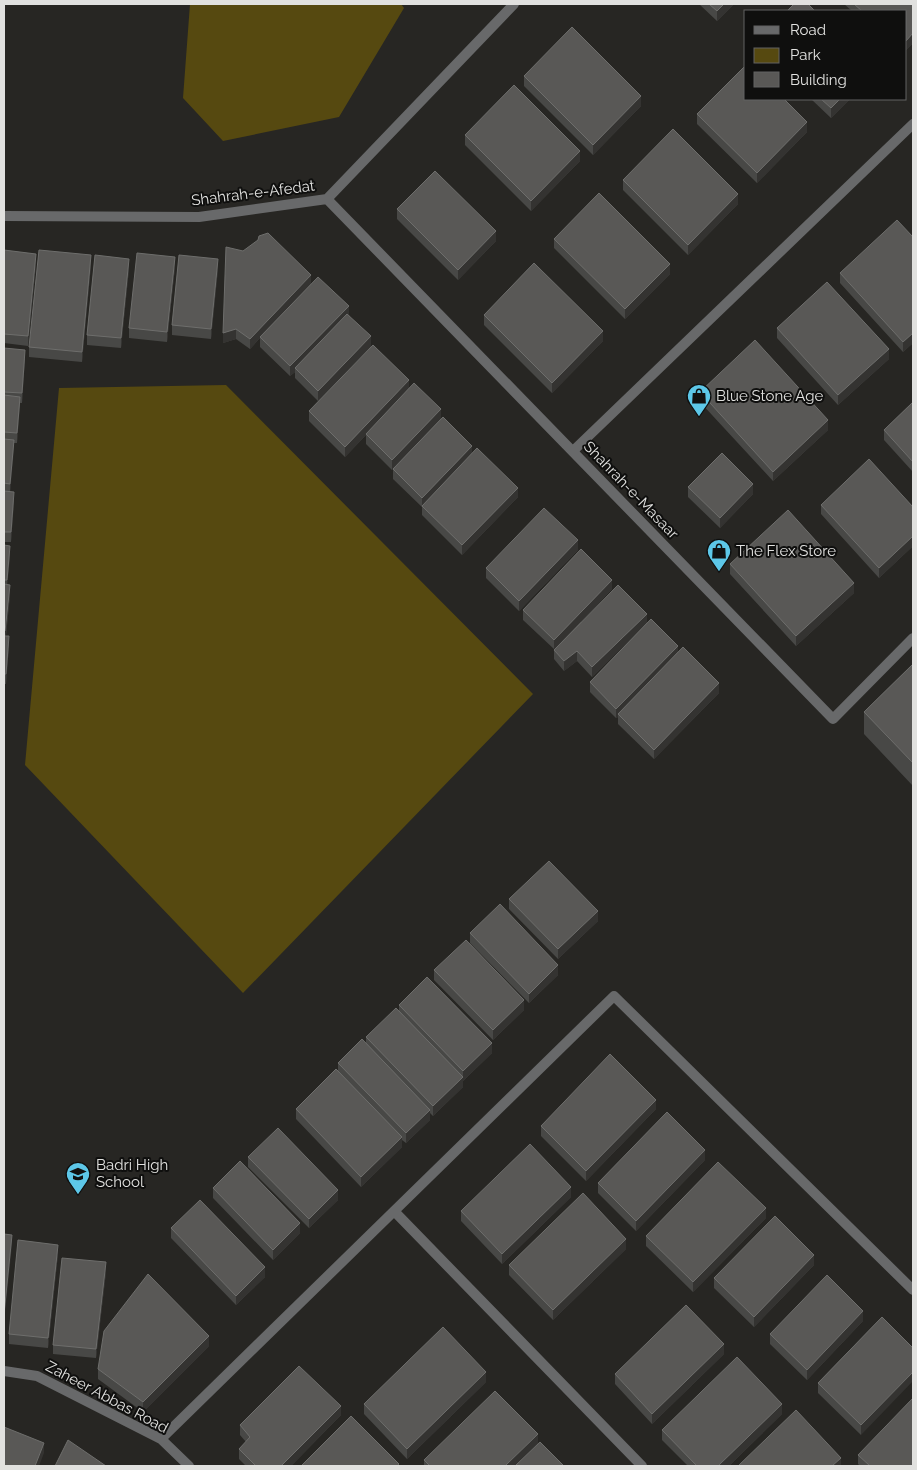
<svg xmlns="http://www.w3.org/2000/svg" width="917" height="1470" viewBox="0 0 917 1470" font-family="Raleway,sans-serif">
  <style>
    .green { fill: #564910 }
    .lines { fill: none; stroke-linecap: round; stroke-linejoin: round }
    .street { stroke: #68696a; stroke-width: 10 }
    .wall { fill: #484846 }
    .shaded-wall { fill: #343331 }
    .building { fill: #595856; stroke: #6e6e6c }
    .labels { text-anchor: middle; stroke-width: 4; stroke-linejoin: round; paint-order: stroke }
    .street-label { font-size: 15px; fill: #e1e1df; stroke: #0f0f0e }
    .poi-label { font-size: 15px; fill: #e1e1df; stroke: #0f0f0e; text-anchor: start }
  </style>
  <rect width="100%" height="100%" fill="#272623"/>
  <path class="green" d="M190 4H401L404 8 339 117 223 141 183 98Z
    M226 385 533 694 243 993 25 765 59 388Z"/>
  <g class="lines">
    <path class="street" d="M327 199 833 719 913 638
      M4 216 199 217 327 199 514 4
      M573 451 913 124
      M394 1211 642 1466
      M4 1371 37 1376 161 1439 189 1466
      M161 1439 614 996 913 1290"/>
  </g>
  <path class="wall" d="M699 4H734L717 21Z
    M844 4H913V43L906 50V11H852Z
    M524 76 641 106 593 155 524 86Z
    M811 99H850L831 118Z
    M697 114 807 132 757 183 697 124Z
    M465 135 580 161 531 211 465 145Z
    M623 180 738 204 688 255 623 190Z
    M397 209 496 241 458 280 397 219Z
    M913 237V343L903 352 840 283V273Z
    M554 239 670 274 625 319 554 248Z
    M4 250 36 264 28 346 4 343Z
    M91 265 82 362 29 357V347Z
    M175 267 167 342 129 338V328Z
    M129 269 121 348 87 345V335Z
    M218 269 211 339 172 335V325Z
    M311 284 349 315 371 346 318 401 295 378V372L290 376 260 347V338L250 349 236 339 223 343V333Z
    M484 315 603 341 552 393 484 325Z
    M777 328 889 359 838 405 777 338Z
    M4 348 25 359 22 403H20L17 443H14L10 492 14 502 11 542H4Z
    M409 389 441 419 472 454 518 497 462 555 422 515V507L393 479V469L392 470 366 444V435L345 457 309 421V411Z
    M700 392 828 430 773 481 700 402Z
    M913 402V472L884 440V430Z
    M688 487 753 494 720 528 688 497Z
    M821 505 913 507V546L879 578 821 514Z
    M4 545 10 556 7 585 10 595 6 636 9 646 6 684H4V696Z
    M578 550 519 611 486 578V568Z
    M730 564 854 593 796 646 730 574Z
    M612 589 581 622 647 624 678 652 719 693 654 759 618 724V717L616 718 590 692V682L638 632 592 677 577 661 564 671 554 659V649L523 620V610Z
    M913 664V786L864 734V712Z
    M509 899 598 921 558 959 509 909Z
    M470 933 558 975 529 1003 470 943Z
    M434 970 524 1010 493 1040 434 980Z
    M399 1005 492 1053 463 1081V1087L433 1116 430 1113V1120L406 1143 402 1140V1147L361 1187 296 1119V1109L338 1070V1063L366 1043V1037L399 1011Z
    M656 1109 586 1181 541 1136V1126Z
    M248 1157 338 1200 309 1228 248 1167Z
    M705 1160 636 1231 598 1193V1183Z
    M213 1188 300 1233 273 1260 213 1198Z
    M571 1197 502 1264 461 1221V1211Z
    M766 1218 693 1292 646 1246V1236Z
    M171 1228 265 1277 236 1305 171 1238Z
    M626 1249 553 1320 509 1275V1265Z
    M58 1254 48 1348 9 1344V1334Z
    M814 1265 754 1327 714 1288V1278Z
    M106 1272 96 1358 53 1354V1345Z
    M882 1317 861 1435 818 1393V1383Z
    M863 1321 807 1380 770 1344V1334Z
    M209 1346 143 1412 98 1379V1369Z
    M724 1354 652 1424 615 1384V1374Z
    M486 1382 407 1459 364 1414V1404Z
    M782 1414 729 1466H688L662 1440V1430Z
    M341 1415 291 1466H246L239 1459V1449L246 1442 240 1435V1425Z
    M858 1455 913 1466H860L858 1464Z
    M424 1460 515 1466H424Z"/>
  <path class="shaded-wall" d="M724 4H734L717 21V11Z
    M913 33V43L906 50V41Z
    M641 96V106L593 155V145Z
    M840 99H850L831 118V108Z
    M807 122V132L757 183V173Z
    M580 151V161L531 211V201Z
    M738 194V204L688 255V245Z
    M496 231V241L458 280V270Z
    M36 254V264L28 346V336Z
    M91 255V265L82 362V352Z
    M175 257V267L167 342V332Z
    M129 259V269L121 348V338Z
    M218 259V269L211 339V329Z
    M670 264V274L625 319V309Z
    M311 275V285L260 337V338L250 349V339Z
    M349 306V316L295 368V372L290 376V366Z
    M236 329V339L223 343V333Z
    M603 331V341L552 393V383Z
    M913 333V343L903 352V342Z
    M371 336V346L318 401V391Z
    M889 349V359L838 405V395Z
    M25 350V359L22 403V393Z
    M409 380V390L345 457V447Z
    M20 397V407L17 443V433Z
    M441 409V419L392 470V460Z
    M828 420V430L773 481V472Z
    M14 440V450L10 494V484Z
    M472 446V456L422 506V498Z
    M753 484V494L720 528V518Z
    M518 488V497L462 555V545Z
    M14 492V502L11 542V532Z
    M913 536V546L879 578V568Z
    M578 540V550L519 611V601Z
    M10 546V556L7 590V580Z
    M612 580V589L554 650V640Z
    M854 583V593L796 646V636Z
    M10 585V595L5 640V631Z
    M647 614V624L592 677V667Z
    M9 636V646L6 684V674Z
    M678 646V656L618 714V717L616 718V709Z
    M577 651V661L564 671V661Z
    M719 683V693L654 759V750Z
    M598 911V921L558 959V949Z
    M558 965V975L529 1003V994Z
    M524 1000V1010L493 1040V1030Z
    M492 1043V1053L463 1081V1071Z
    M463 1077V1087L433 1116V1106Z
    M656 1100V1109L586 1181V1171Z
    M430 1110V1120L406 1143V1133Z
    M402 1137V1147L361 1187V1177Z
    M705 1150V1160L636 1231V1221Z
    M571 1187V1197L502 1264V1254Z
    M338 1190V1200L309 1228V1219Z
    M766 1208V1218L693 1292V1282Z
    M300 1223V1233L273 1260V1250Z
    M12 1235V1245L4 1324V1314Z
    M626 1239V1249L553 1320V1310Z
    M58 1245V1254L48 1348V1338Z
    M814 1255V1265L754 1327V1317Z
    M106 1262V1272L96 1358V1349Z
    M265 1267V1277L236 1305V1296Z
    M863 1311V1321L807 1380V1370Z
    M209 1336V1346L143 1412V1402Z
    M724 1344V1354L652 1424V1414Z
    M486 1372V1382L407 1459V1449Z
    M913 1372V1381L861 1435V1425Z
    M782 1404V1414L729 1466H718Z
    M341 1406V1415L291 1466H281Z
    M538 1434V1444L515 1466H505Z
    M44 1443V1453L39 1466H35Z
    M841 1458V1466H832Z"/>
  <path class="building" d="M709 4H724L717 11Z
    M794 4H808L815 11H787Z
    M854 4H913V33L906 41V11H862Z
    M572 27 641 96 593 145 524 76Z
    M746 65V99H784L807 122 757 173 697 114Z
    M514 85 580 151 531 201 465 135Z
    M821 99H840L831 108Z
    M673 129 738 194 688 245 623 180Z
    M435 171 496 231 458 270 397 209Z
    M599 193 670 264 625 309 554 239Z
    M897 220 913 237V333L903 342 840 273Z
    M268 233 311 275 250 339 236 329 223 333 226 247 243 251 258 240 259 236Z
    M4 250 36 254 28 336 4 334Z
    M39 250 91 255 82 352 29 347Z
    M137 253 175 257 167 332 129 328Z
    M95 255 129 259 121 338 87 335Z
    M179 255 218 259 211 329 172 325Z
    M534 263 603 331 552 383 484 315Z
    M318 277 349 306 290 366 260 337Z
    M827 282 889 349 838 395 777 328Z
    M347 314 371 336 318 391 295 368Z
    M755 340 828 420 773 472 700 392Z
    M373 345 409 380 345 447 309 411Z
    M4 348 25 350 22 393 4 392Z
    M414 383 441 409 392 460 366 434Z
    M4 395 20 397 17 433 4 432Z
    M913 402V462L884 430Z
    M443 417 472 446 422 498 393 469Z
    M4 439 14 440 10 484 4 483Z
    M477 448 518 488 462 545 422 506Z
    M722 453 753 484 720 518 688 487Z
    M869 459 913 507V536L879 568 821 505Z
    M4 491 14 492 11 532H4Z
    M544 508 578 540 519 601 486 568Z
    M788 510 854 583 796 636 730 564Z
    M4 545 10 546 7 580H4Z
    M581 549 612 580 554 640 523 610Z
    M4 584 10 585 5 631 4 630Z
    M618 585 647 614 592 667 577 651 564 661 554 650Z
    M651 619 678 646 616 709 590 682Z
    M4 636H9L6 674H4Z
    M683 647 719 683 654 750 618 714Z
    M913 664V763L864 712Z
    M549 861 598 911 558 949 509 899Z
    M500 904 558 965 529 994 470 933Z
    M466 940 524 1000 493 1030 434 970Z
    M427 977 492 1043 463 1071 399 1005Z
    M396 1008 463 1077 433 1106 366 1037Z
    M362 1039 430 1110 406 1133 338 1063Z
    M610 1054 656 1100 586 1171 541 1126Z
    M336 1069 402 1137 361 1177 296 1109Z
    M667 1112 705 1150 636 1221 598 1183Z
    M278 1128 338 1190 309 1219 248 1157Z
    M530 1144 571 1187 502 1254 461 1211Z
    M240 1161 300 1223 273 1250 213 1188Z
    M718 1162 766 1208 693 1282 646 1236Z
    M583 1193 626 1239 553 1310 509 1265Z
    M200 1200 265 1267 236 1296 171 1228Z
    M775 1216 814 1255 754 1317 714 1278Z
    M4 1234 12 1235 4 1314Z
    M18 1240 58 1245 48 1338 9 1334Z
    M62 1258 106 1262 96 1349 53 1345Z
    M148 1274 209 1336 143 1402 98 1369 104 1331Z
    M827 1275 863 1311 807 1370 770 1334Z
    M686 1305 724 1344 652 1414 615 1374Z
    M882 1317 913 1348V1372L861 1425 818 1383Z
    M443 1327 486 1372 407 1449 364 1404Z
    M737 1357 782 1404 718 1466H697L662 1430Z
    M299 1366 341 1406 281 1466H256L239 1449 250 1437 240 1425Z
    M495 1391 538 1434 505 1466H430L424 1460Z
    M913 1398V1466H870L858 1455Z
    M796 1410 841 1458 832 1466H738Z
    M351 1416 399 1464 397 1466H301Z
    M4 1427 44 1443 35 1466H4Z
    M68 1440 106 1466H55Z
    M540 1442 564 1466H515Z"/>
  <defs>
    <g id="shop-pin" transform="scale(1.25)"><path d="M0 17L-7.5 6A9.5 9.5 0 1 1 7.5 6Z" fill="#5dc7e8" stroke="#0f0f0e"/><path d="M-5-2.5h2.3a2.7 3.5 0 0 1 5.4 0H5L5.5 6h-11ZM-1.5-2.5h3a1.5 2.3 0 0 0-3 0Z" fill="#111"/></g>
    <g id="school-pin" transform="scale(1.25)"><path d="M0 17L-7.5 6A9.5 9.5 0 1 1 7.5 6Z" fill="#5dc7e8" stroke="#0f0f0e"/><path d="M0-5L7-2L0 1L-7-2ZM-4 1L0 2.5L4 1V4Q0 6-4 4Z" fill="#111"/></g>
  </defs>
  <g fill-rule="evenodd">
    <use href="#shop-pin" x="699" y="396"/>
    <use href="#shop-pin" x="719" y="551"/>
    <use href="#school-pin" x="78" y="1174"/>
  </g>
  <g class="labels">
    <g class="street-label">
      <text transform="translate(253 193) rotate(-7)" y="5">Shahrah-e-Afedat</text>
      <text transform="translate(631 490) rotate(46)" y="5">Shahrah-e-Masaar</text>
      <text transform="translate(107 1397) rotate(28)" y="5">Zaheer Abbas Road</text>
    </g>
    <g class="poi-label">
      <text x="716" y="401">Blue Stone Age</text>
      <text x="736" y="556">The Flex Store</text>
      <text x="96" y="1170">Badri High<tspan x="96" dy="17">School</tspan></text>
    </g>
  </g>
  <rect width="917" height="1470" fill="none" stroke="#e1e1df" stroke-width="10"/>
  <rect x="744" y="10" width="162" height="90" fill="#0f0f0e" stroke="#636362"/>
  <rect x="754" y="26" width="25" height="8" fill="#68696a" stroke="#636362"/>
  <text x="790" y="35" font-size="15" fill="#e1e1df">Road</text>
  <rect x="754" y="48" width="25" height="15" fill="#564910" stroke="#636362"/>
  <text x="790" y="60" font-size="15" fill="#e1e1df">Park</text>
  <rect x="754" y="72" width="25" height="15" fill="#595856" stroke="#636362"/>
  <text x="790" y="85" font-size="15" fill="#e1e1df">Building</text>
</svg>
